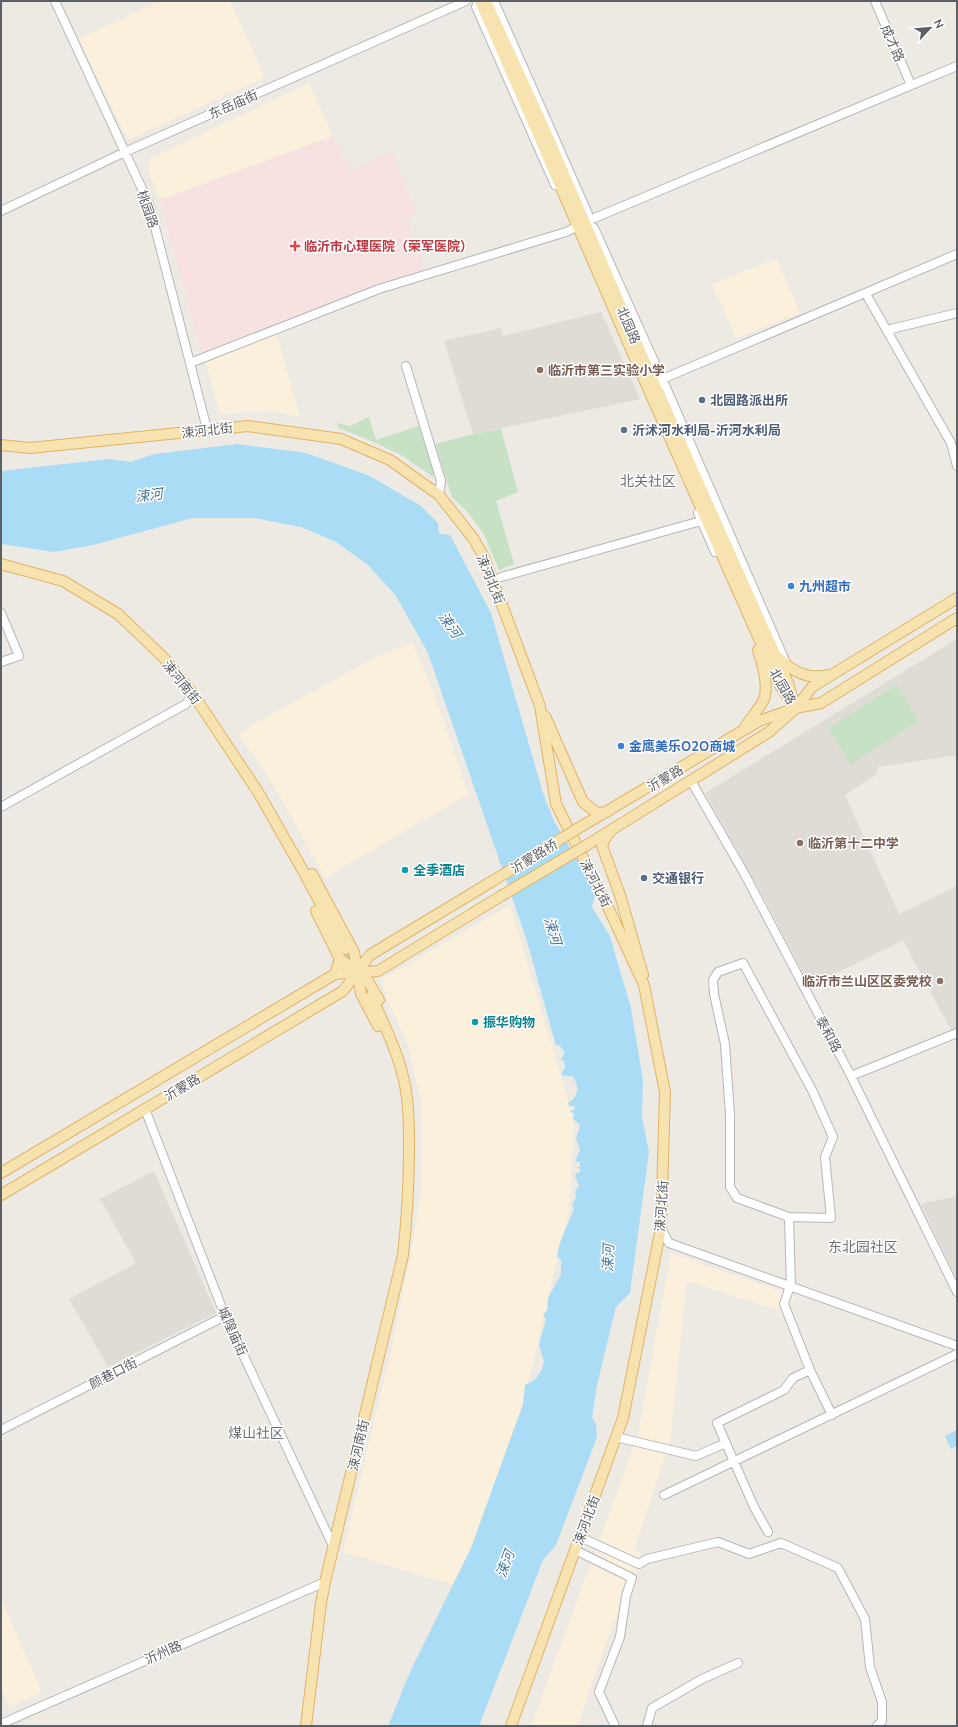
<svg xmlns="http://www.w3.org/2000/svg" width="958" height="1727" viewBox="0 0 958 1727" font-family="'Nunito Sans','Noto Sans SC',sans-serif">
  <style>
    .commercial { fill: #faf0dc }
    .education { fill: #dfdbd5 }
    .medical { fill: #f8e1e1 }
    .green { fill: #c6e1c3 }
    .water { fill: #abdcf5 }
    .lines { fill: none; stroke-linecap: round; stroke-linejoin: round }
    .major-tunnel { stroke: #c9c7c4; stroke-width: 10; stroke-dasharray: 10 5; stroke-linecap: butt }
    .minor-casing { stroke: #b4b6b9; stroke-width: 10 }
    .major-casing { stroke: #e1b368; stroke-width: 12 }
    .minor { stroke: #fff; stroke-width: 8 }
    .major { stroke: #f6e3b0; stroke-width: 10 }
    .major-bridge-casing { stroke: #e1b368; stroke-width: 12; stroke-linecap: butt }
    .major-bridge { stroke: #f6e3b0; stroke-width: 10 }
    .health-dot { fill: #e0444e; stroke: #fff; stroke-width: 1.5 }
    .education-dot { fill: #8d6e63; stroke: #fff; stroke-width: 1.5 }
    .service-dot { fill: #5c6f8a; stroke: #fff; stroke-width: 1.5 }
    .shop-dot { fill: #3f7fe0; stroke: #fff; stroke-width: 1.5 }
    .culture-dot { fill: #0f9aa8; stroke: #fff; stroke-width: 1.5 }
    .labels { text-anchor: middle; stroke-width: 3; stroke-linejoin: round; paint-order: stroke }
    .street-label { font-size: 13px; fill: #5c5f63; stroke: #fff }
    .health-label { font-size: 13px; font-weight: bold; fill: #be3a42; stroke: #fff; text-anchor: start }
    .education-label { font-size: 13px; font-weight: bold; fill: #785e54; stroke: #fff; text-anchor: start }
    .service-label { font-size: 13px; font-weight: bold; fill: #4e5e75; stroke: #fff; text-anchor: start }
    .shop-label { font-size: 13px; font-weight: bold; fill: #366cbe; stroke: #fff; text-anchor: start }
    .culture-label { font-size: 13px; font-weight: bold; fill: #0d838f; stroke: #fff; text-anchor: start }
    .neighbourhood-label { font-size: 14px; fill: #6d7174; stroke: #fff }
    .water-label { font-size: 14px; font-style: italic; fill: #477a9c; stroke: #fff }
  </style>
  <rect width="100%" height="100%" fill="#edeae4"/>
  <path class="commercial" d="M160 1H230L265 77 128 140 79 39Z
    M309 83 333 136 160 200 147 168 151 158Z
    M777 259 800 313 736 338 712 284Z
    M276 333 300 417 272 411 220 414 205 361Z
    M412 642 434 693 468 794 325 878 272 782 239 735 254 724 376 657Z
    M510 905 574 1120 569 1211 523 1404 471 1548 453 1585 343 1552 392 1346 411 1252 421 1190V1103L408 1044 386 997 383 985 384 978Z
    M671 1253 797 1297 781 1311 687 1281 670 1441 634 1550 640 1553 639 1564 610 1632 577 1726H531L638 1435Z
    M1 1599 42 1692 10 1707 1 1689Z"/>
  <path class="education" d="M601 312 640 399 473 434 444 341 501 328 503 336Z
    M957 639V755L878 767 876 775 845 795 899 914 957 886V1041L903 941 910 937 810 986 760 891 705 793Z
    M154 1171 216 1313 108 1367 69 1299 136 1263 100 1199Z
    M957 1196V1279L921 1204Z"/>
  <path class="medical" d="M333 136 350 172 391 151 417 212 408 221 425 271 202 355 160 200Z"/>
  <path class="green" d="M369 417 376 440 419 426 434 473 433 477 403 456 374 442 339 428 337 423 350 426Z
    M501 429 518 492 496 501 514 564 499 570 484 534 466 510 452 497 435 444 473 434Z
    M897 685 919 721 850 764 828 728Z"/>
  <path class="water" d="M237 444 306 453 370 476 421 506 438 523 439 534 450 535 491 613 543 793 554 821 596 891 592 907 610 936 631 1008 643 1080 642 1117 649 1152 630 1293 616 1307 597 1385 592 1418 596 1424 597 1437 556 1545 543 1560 479 1726H388L410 1672 471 1548 523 1404 525 1385 536 1379 542 1369 544 1361 539 1345 546 1319 543 1315 548 1309V1298L561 1274V1260L557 1256C560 1237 568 1226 574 1208L572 1206 576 1197 575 1191 579 1185 575 1177 576 1173H580V1169L577 1167H580V1162L575 1161 580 1150 576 1139 580 1125 573 1119 574 1114 570 1111 575 1109 574 1106H569L568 1103C578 1097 580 1087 573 1077L562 1075V1072L565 1068 564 1061 561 1060 564 1054V1051L559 1045 556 1046 527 941 428 653 396 596 368 565 336 542 301 527 254 518H193L93 545 54 552 1 544V471L109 459 131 462 154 454Z
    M957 1430V1446L951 1449 945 1436Z"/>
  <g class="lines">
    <path class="major-tunnel" d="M345 949 357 970"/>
    <g class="minor-casing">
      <path id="minor" d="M55 1 149 204 207 429
        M478 1 476 7 555 185
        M494 1 588 214 585 222
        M875 1 911 85
        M1 211 125 152 466 1
        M585 222 594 228 658 370 654 383 665 385 786 663
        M585 222 957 66
        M866 294 951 443 957 466
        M887 330 957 313
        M190 363 379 289 566 232 578 226
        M406 366 441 481 439 495
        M653 383 957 254
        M698 513 715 552
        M501 577 701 521
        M1 613 19 656 1 662
        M691 781 744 873 851 1076 957 1292
        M1 807 186 704 193 694
        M743 963 812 1090 833 1137 825 1157 831 1218 789 1217 737 1198 730 1187V1115L725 1044 714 994 713 980 718 972Z
        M851 1076 957 1033
        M145 1109 225 1316 334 1548
        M789 1217 791 1287
        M661 1228 669 1243 957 1346
        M790 1286 784 1304 810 1370 832 1415
        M1 1430 225 1316
        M616 1437 696 1456 726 1443
        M664 1495 957 1354
        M768 1532 754 1507 717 1423 784 1390 793 1378 810 1370
        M580 1537 639 1564 647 1559 718 1542 749 1554 781 1543 838 1568 865 1619 870 1667 882 1702V1721L877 1726
        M575 1550 632 1578 626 1596 620 1637 599 1692 615 1726
        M1 1724 325 1582
        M647 1726 652 1708 702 1679 738 1663"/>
    </g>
    <g class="major-casing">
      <path id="major" d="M480 1 647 386 760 641 781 687 796 708
        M486 1 546 132 654 383 788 683 793 699
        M1 445 30 448 248 426 341 439 390 460 439 495 473 538 484 557 540 706 556 804 608 907 644 985 665 1092 661 1228 623 1418 511 1726
        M1 564 63 581 118 614 163 657 193 694 258 792 302 869 345 949
        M778 657C792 671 807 680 827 675
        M545 716 583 802 597 813 607 812
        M745 727C751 718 760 708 764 699 769 687 762 661 758 650
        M577 829 759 721 796 708 821 703 957 618
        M610 832 604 840 602 846 620 895 643 975
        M587 845 769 732 796 708 812 687 957 598
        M312 874 354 952 361 994 378 1026
        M316 911 340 959 335 974
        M340 959 368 981 379 1000
        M1 1173 335 974 378 971 501 896
        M1 1195 343 991 370 955 491 882
        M306 1726 321 1603 325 1582 403 1255C407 1219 409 1184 409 1148 409 1121 409 1095 401 1069 394 1043 382 1020 371 996"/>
    </g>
    <use href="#minor" class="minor"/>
    <use href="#major" class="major"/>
    <g class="major-bridge-casing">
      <path id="major-bridge" d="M491 882 577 829
        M501 896 587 845"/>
    </g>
    <use href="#major-bridge" class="major-bridge"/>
  </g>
  <path class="health-dot" d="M293 240h4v4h4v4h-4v4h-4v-4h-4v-4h4z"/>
  <g class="education-dot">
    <circle cx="540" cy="370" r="4"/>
    <circle cx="800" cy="843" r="4"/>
    <circle cx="940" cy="981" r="4"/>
  </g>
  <g class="service-dot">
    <circle cx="702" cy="400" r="4"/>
    <circle cx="624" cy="430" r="4"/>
    <circle cx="644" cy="878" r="4"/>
  </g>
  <g class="shop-dot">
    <circle cx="791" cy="586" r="4"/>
    <circle cx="621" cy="746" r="4"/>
  </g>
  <g class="culture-dot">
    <circle cx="405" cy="870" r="4"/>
    <circle cx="475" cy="1022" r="4"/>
  </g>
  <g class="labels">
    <g class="street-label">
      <text transform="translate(893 43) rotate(66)" y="5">成才路</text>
      <text transform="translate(233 104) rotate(-24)" y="5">东岳庙街</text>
      <text transform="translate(148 209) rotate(71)" y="5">桃园路</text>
      <text transform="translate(629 325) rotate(67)" y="5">北园路</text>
      <text transform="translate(207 430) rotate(-6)" y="5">涑河北街</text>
      <text transform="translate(491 579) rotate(68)" y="5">涑河北街</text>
      <text transform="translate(182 682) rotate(51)" y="5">涑河南街</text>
      <text transform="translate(783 686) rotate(60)" y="5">北园路</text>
      <text transform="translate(665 778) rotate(-31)" y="5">沂蒙路</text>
      <text transform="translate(534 856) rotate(-31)" y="5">沂蒙路桥</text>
      <text transform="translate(596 883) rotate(63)" y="5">涑河北街</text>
      <text transform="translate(829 1034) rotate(62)" y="5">泰和路</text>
      <text transform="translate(182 1087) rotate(-31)" y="5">沂蒙路</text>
      <text transform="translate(661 1206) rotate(-86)" y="5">涑河北街</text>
      <text transform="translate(233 1331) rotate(66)" y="5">城隍庙街</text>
      <text transform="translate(113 1373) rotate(-27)" y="5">颜巷口街</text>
      <text transform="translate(358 1445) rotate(-77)" y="5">涑河南街</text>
      <text transform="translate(586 1520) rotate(-70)" y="5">涑河北街</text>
      <text transform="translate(163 1652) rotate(-24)" y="5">沂州路</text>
    </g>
    <g class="health-label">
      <text x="304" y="251">临沂市心理医院（荣军医院）</text>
    </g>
    <g class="education-label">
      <text x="548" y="375">临沂市第三实验小学</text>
      <text x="808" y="848">临沂第十二中学</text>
      <text x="932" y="986" text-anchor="end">临沂市兰山区区委党校</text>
    </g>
    <g class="service-label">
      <text x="710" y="405">北园路派出所</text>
      <text x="632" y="435">沂沭河水利局-沂河水利局</text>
      <text x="652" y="883">交通银行</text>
    </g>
    <g class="shop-label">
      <text x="799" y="591">九州超市</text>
      <text x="629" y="751">金鹰美乐O2O商城</text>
    </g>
    <g class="culture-label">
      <text x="413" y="875">全季酒店</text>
      <text x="483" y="1027">振华购物</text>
    </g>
    <g class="neighbourhood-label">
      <text x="648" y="486">北关社区</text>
      <text x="863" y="1252">东北园社区</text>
      <text x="256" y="1438">煤山社区</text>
    </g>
    <g class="water-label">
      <text transform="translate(149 495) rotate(-7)" y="5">涑河</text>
      <text transform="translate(450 625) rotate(54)" y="5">涑河</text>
      <text transform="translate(553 931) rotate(73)" y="5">涑河</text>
      <text transform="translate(608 1258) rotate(-88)" y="5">涑河</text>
      <text transform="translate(505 1564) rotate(-70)" y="5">涑河</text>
    </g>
  </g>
  <rect width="958" height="1727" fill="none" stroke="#5c5f63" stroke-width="4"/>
  <g transform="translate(930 28) rotate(64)" stroke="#ffffff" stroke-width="3" paint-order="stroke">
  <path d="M0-3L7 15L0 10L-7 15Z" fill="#5c5f63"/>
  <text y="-6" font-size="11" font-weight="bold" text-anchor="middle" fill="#5c5f63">N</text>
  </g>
</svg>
